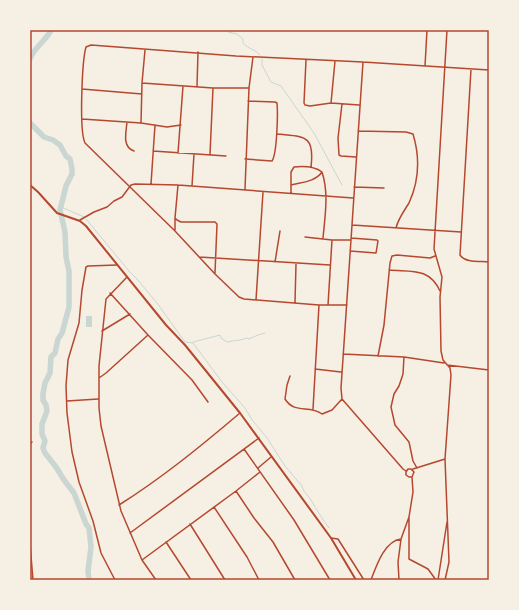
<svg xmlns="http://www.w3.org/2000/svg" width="519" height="610" viewBox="0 0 519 610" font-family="'Crimson Pro',serif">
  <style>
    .water { fill: #c9d6d2 }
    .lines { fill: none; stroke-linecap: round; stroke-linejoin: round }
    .stream { stroke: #c9d6d2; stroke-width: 1 }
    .river { stroke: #c9d6d2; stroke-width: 5.5 }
    .minor { stroke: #b5482f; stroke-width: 1.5 }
    .tertiary { stroke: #b5482f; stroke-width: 2 }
    .neatline { fill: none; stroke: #b5482f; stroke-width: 1.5 }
  </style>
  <rect width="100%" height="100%" fill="#f6efe4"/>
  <path class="water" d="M86 316H92V327H86Z"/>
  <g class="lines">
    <path class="stream" d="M227 30 228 32 237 34 243 39V43C248 49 255 49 260 55
      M262 59V65L271 82 281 86 314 133 342 185
      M61 207 84 217
      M86 219 129 271 137 279 157 303 185 342 193 343 222 382 245 408 253 421 267 438 285 466 302 486C303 492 308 495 311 500 317 510 322 519 329 528
      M193 342 220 335 221 338 227 342C235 340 240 341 247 338L249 339 258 335 265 333"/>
    <path class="river" d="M30 59C34 47 46 41 51 30
      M30 123 44 137 53 140 60 145 66 156 70 159 72 169V174L66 186 60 210 65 232 66 257 69 271V307L62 333 58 339 55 353 51 357 50 373 45 383 43 394V400L46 405 47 411 42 424V434L45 441 43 448 45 453 56 467 64 480 74 493 86 524 89 528 91 547 88 571 89 580"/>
    <path class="minor" d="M306 60 304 103 305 105 310 106 331 103 359 105
      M363 62 341 388 342 399 403 469 406 471
      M425 66 427 30
      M471 69 460 255C465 263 480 261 489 262
      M142 83 213 88H248
      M197 86 198 52
      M82 89 142 94
      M331 103 335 61
      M342 104 338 138 339 155 341 156 356 157
      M82 119 141 123 167 127 181 125
      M127 122C126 133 122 147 134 151
      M141 123 142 83 145 50
      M358 131 406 132 413 134C420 157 419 181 409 203 404 211 398 219 396 228
      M277 134C304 137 315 134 311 167
      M153 151 226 156
      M178 153 183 86
      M210 154 213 88
      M245 159 272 161C277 154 278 114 277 103L275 102 248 101
      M151 184 155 125
      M178 185 175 218 177 220 181 222H215L217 224 215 273
      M291 185C302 182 315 182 322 172
      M192 186 194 154
      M354 187 384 188
      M245 189 249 88 253 57
      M291 193V172L294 167C304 166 314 166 322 172 329 193 325 216 323 238
      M80 220 94 212 107 207 114 201 122 197 131 185 135 184 178 185 353 198
      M352 225 461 232
      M175 230V218
      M305 237 332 240H351
      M350 251 376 253 378 241 377 240 351 238
      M199 257 330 265
      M275 262 280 231
      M389 270C411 272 429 267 440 291
      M127 277 106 299 99 366V408L101 426 121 511 142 560 156 580
      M110 293 148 335 192 380 208 402
      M256 300 263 192
      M295 302 296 264
      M328 305 332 240
      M347 305H319L244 299 239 297 215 274 175 231 85 143C79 131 82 61 86 47L91 45 236 56 363 62 489 70
      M102 331 130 314
      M343 354 404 357 444 363
      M378 356 384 325 390 263 392 256 397 255 430 258 435 256
      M404 357 403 374 399 386 394 394 391 407 395 425 409 442 413 461 417 468
      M447 365 489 370
      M315 369 341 372
      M290 376 287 385 285 399C295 415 309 404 322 414L332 410 342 399
      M99 378 106 373 148 335
      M67 401 98 399
      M313 409 319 305
      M30 444 32 442
      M244 449 294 520 330 580
      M258 468 271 457
      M413 469 445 459
      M236 491 254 518 273 542 295 580
      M119 505C162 478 201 446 240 413
      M214 507 247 557 259 580
      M409 518V559L428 569 436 580
      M190 524 225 580
      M130 533 259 438
      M331 538 338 539 364 580
      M166 542 191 580
      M30 544 33 580
      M142 560 236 491 260 472
      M115 580 101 553 93 521 79 482 72 452 67 413 66 386 68 360 79 323 82 290 86 267 88 266 117 265
      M371 580C376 567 384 541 401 539
      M399 580 398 562 401 539 409 517 413 492 412 477 414 472 411 469H408L406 472V475L409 477H412
      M438 580 447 522
      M445 580 449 562 445 459 451 375 450 368 443 360 441 351 440 297 442 277 434 249 447 30"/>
    <path class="tertiary" d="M30 185 38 192 57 213 80 221 86 226 166 325 185 345 240 413 331 538 356 580"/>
  </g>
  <rect width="519" height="610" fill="none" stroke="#f6efe4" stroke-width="62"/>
  <rect x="31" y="31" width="457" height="548" class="neatline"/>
</svg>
